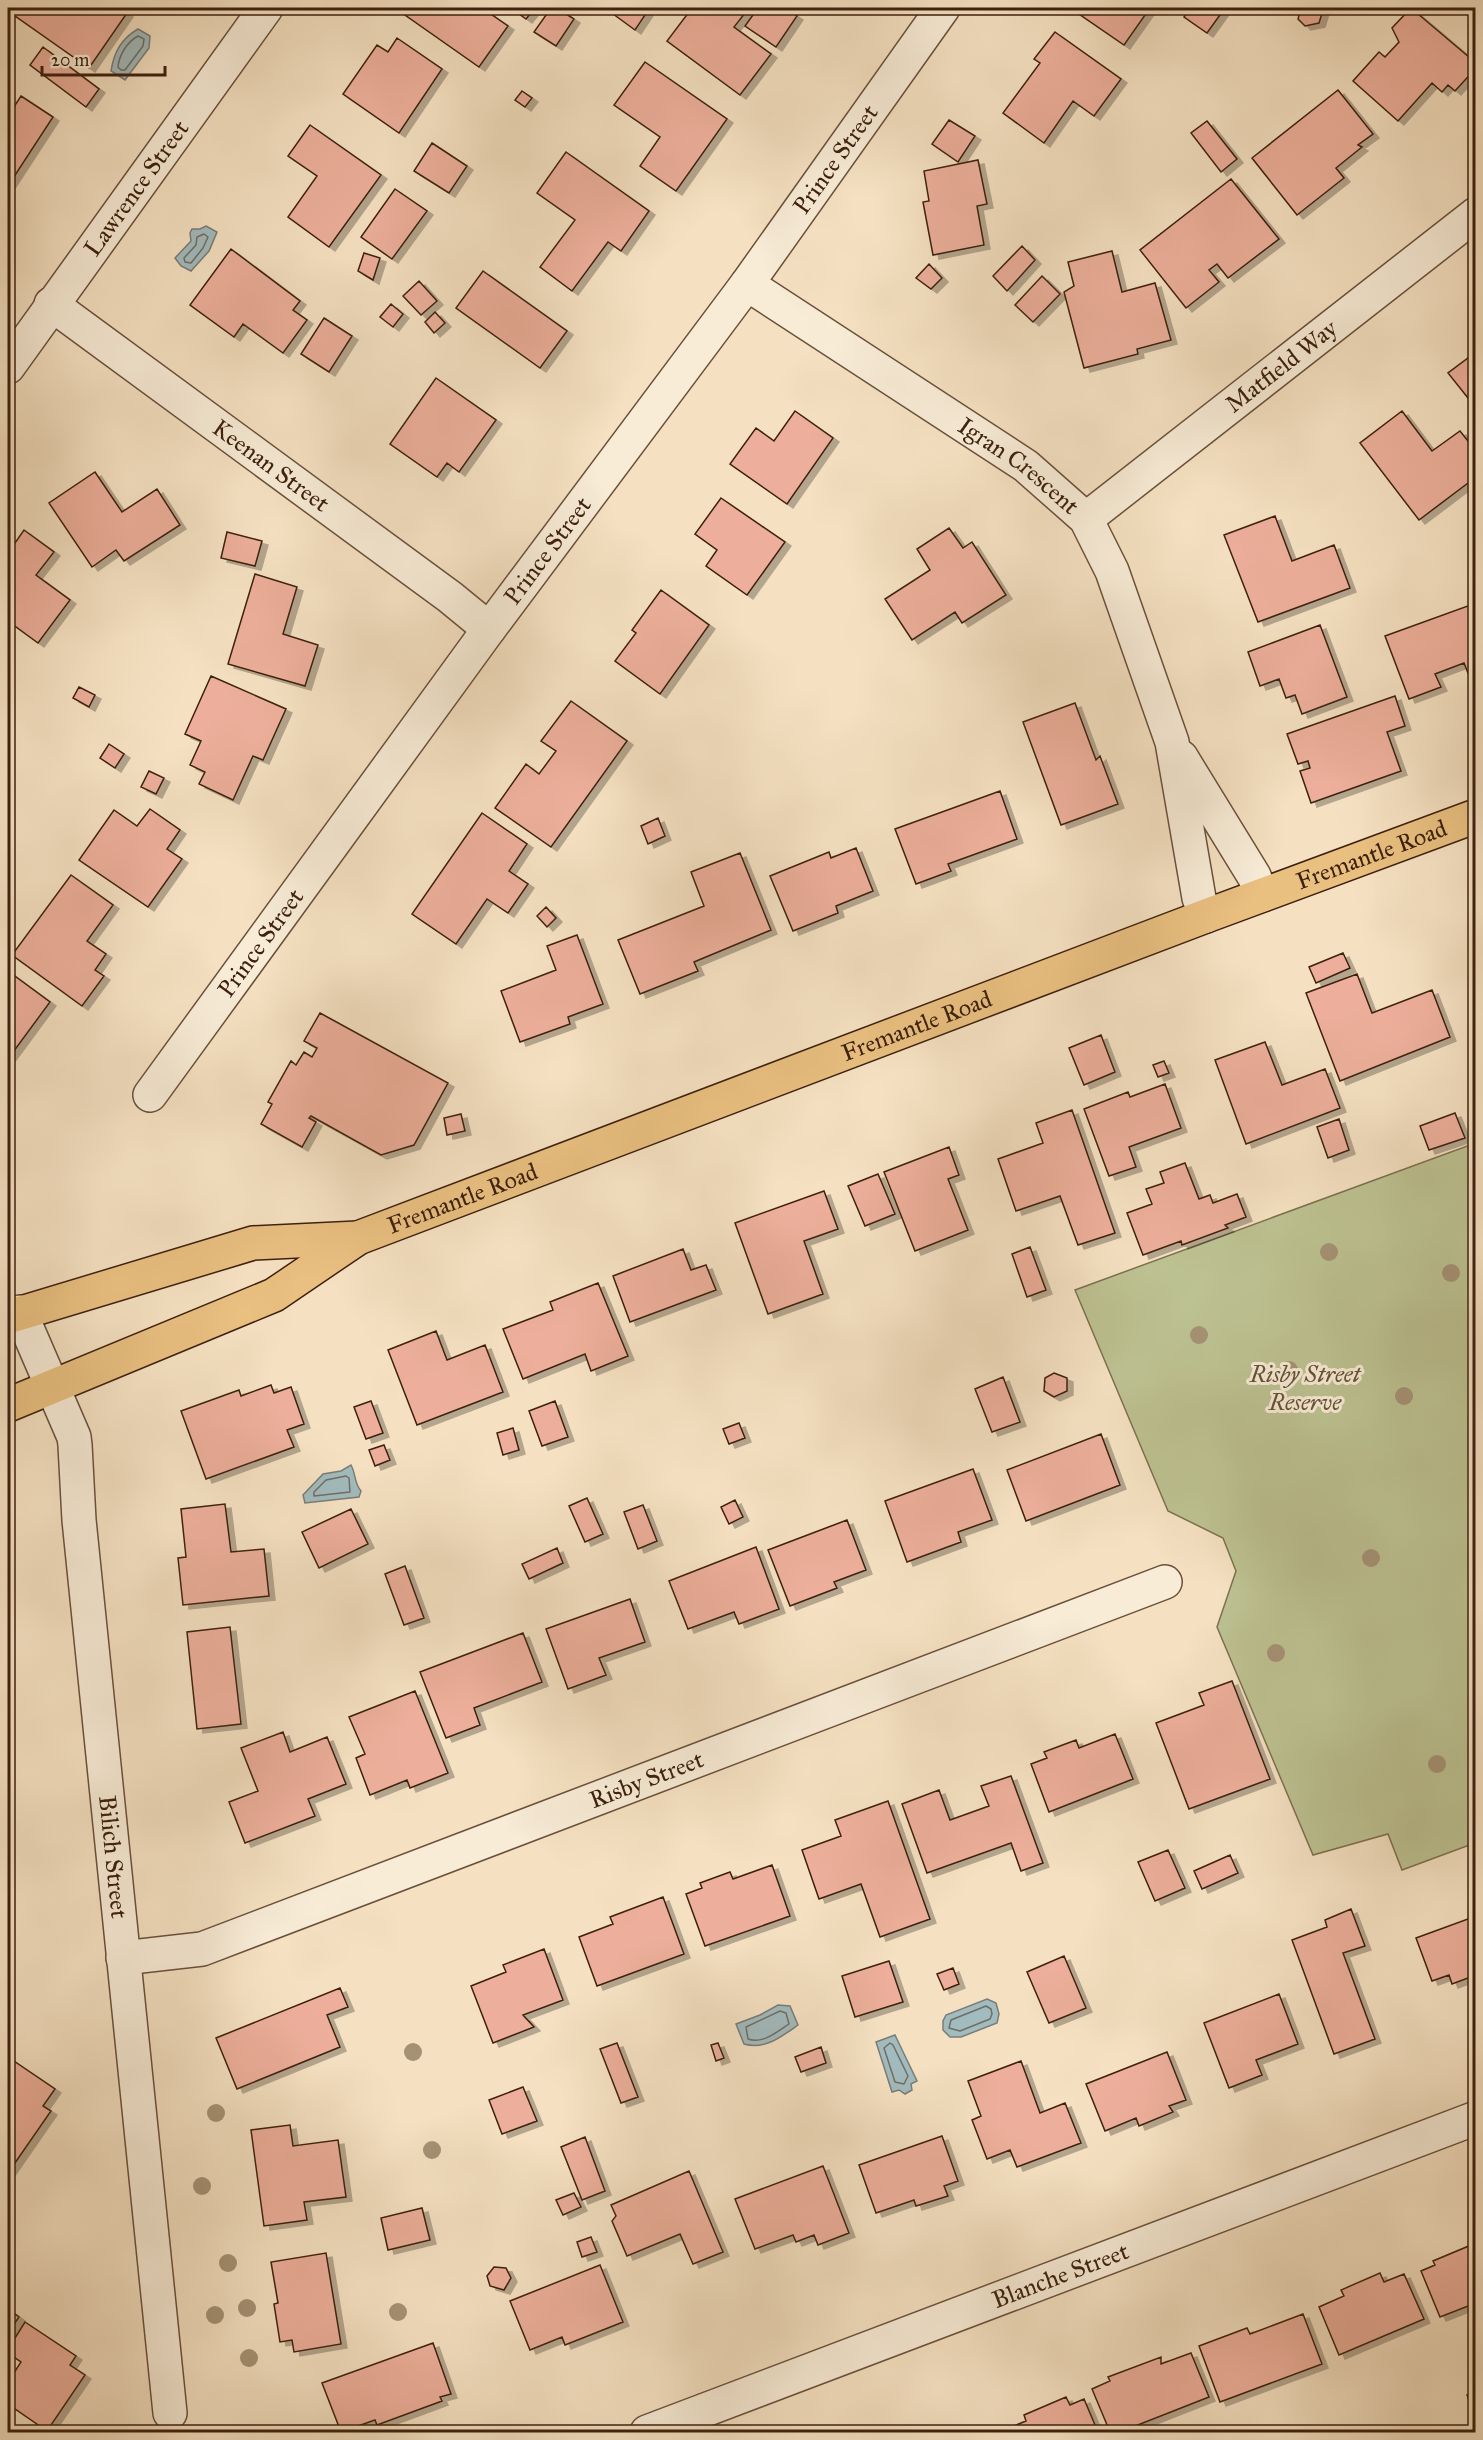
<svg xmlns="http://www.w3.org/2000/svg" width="1483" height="2440" viewBox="0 0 1483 2440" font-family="'IM FELL Great Primer',serif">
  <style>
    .green { fill: #bdc292; stroke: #7c7150; stroke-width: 1.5 }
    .water { fill: #a2bbbe; stroke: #797d78; stroke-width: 1.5 }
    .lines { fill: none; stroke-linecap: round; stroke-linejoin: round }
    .shore { stroke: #6f6e66; stroke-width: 1.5 }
    .building { fill: #edaf9b; stroke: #3c200e; stroke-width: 1.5; filter: url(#shadow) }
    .minor-casing { stroke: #6a503b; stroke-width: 36 }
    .major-casing { stroke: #3c200e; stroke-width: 36 }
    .minor { stroke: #f8ecd7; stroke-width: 33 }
    .major { stroke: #eac081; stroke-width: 33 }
    .tree { fill: #a59275 }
    .labels { text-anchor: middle; stroke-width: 6; stroke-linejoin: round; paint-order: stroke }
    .street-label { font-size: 24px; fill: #3c200e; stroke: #f8ecd7 }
    .park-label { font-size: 24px; font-style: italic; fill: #635136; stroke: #f8ecd7 }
  </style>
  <defs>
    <filter id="shadow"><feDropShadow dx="6" dy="4" stdDeviation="0" flood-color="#0004"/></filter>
  </defs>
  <rect width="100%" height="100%" fill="#f5e1c2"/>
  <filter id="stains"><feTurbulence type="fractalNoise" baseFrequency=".00333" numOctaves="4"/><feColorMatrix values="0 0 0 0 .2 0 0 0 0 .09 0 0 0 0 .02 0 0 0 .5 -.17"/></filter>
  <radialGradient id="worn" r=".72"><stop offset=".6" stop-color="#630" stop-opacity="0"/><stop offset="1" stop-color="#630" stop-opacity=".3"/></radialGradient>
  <path class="green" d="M1470 1145 1476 1195 1475 1843 1402 1870 1388 1834 1313 1855 1217 1627 1236 1571 1223 1538 1168 1511 1075 1290Z"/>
  <path class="water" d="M138 29 150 36 149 48 125 80 111 71C114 52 121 39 138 29Z
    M206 226 217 232 209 251 191 271 181 266 175 258 191 241 190 233 192 229H200Z
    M351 1465C356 1474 354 1483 361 1491L359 1497 305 1503 303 1495 323 1474 341 1471Z
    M987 1999 996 2003 999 2014 997 2023 961 2037H950L943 2030V2021L946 2015Z
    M778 2005 790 2006 798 2025C781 2037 765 2050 744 2044L736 2024 760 2015Z
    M895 2035 917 2081 911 2084 912 2090 905 2094 899 2090 892 2092 876 2042Z"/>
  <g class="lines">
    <path class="shore" d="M138 36 144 39 143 46 125 70H121L118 67C119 55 127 42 138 36Z
      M204 234 208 237 203 248 191 263 185 262 184 258 196 245 197 237Z
      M346 1476 349 1478 350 1492 314 1496V1492L326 1480Z
      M986 2006 991 2009 992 2014 990 2019 960 2031 949 2028 951 2020Z
      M780 2011 786 2013 789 2024C777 2032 763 2044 748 2039L746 2027Z
      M890 2043 893 2045 908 2076 904 2084 895 2082 884 2048Z"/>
  </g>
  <path class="building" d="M8 8H119L127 13 89 68 8 11Z
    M395 8H482L508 26 479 67Z
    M511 8H535L526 19Z
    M551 8H557L574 19 556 46 534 32Z
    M612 8H641L647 12 635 30 609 11Z
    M692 8H749L734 27 771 54 740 95 667 41Z
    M758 8H785L797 16 776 47 745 26Z
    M1084 8H1150L1124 45 1079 14Z
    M1190 8H1225L1207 33 1184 17Z
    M1301 8H1320L1323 10 1319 23 1305 26 1298 19Z
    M1411 8 1476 63V68L1455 91 1448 85 1442 92 1432 83 1398 121 1353 81 1379 52 1385 57 1399 42 1392 28Z
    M1055 32 1121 79 1094 116 1073 101 1044 143 1003 113 1040 63 1034 59Z
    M397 38 442 69 399 133 343 94 377 45 388 52Z
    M43 47 99 89 86 107 30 65Z
    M645 62 727 119 676 191 640 166 660 137 614 105Z
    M1338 90 1373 134 1358 145 1362 147 1336 168 1344 178 1297 215 1252 158Z
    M522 91 532 98 525 107 515 100Z
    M21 96 53 117 8 186V116Z
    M949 120 975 136 958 162 932 144Z
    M1207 121 1237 159 1221 172 1191 133Z
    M310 125 381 175 329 247 288 217 317 176 288 156Z
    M432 143 467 166 449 193 414 171Z
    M566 152 649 211 621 251 608 242 572 291 540 267 575 220 537 193Z
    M978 160 987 204 977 206 984 245 933 255 923 202 929 201 924 171Z
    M1231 179 1279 239 1228 278 1217 264 1209 270 1219 282 1186 308 1140 250Z
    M395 189 427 211 392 259 361 237Z
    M1022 246 1035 260 1007 291 993 276Z
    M231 249 300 301 293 310 307 320 283 353 243 324 234 337 190 305Z
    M1112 251 1122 292 1155 283 1171 340 1137 349 1138 354 1084 368 1064 292 1074 286 1068 262Z
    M364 253 380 258 373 280 358 271Z
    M929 264 942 278 931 289 916 278Z
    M483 271 567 331 540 368 456 308Z
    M1042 276 1060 294 1033 322 1015 305Z
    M419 281 437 301 421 315 403 296Z
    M391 304 403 314 393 327 380 317Z
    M435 312 445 323 434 333 425 322Z
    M324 318 352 336 329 372 301 354Z
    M1476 352V408L1448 373Z
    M436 378 496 420 459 472 447 463 437 477 390 444Z
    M795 411 833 438 787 504 730 464 756 428 774 441Z
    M1402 411 1432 451 1460 431 1476 451V477L1419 520 1360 443Z
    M95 472 122 512 157 489 180 525 124 561 116 550 92 567 49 503Z
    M721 498 785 542 747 595 706 566 717 550 695 534Z
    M1275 516 1292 561 1334 545 1350 588 1258 622 1224 535Z
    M949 528 963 548 972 542 1006 595 962 623 955 612 912 640 885 599 930 570 917 549Z
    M24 530 54 552 36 575 70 600 38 643 8 621V553Z
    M227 532 262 541 255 566 221 558Z
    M255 574 297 587 283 634 318 645 305 686 228 664Z
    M661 590 709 625 660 694 615 661 636 633 632 630Z
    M1476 603V670L1468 673 1464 663 1435 674 1441 687 1409 699 1385 636Z
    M1320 625 1347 697 1302 714 1295 695 1286 698 1279 679 1260 686 1248 652Z
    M211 676 286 709 263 760 253 756 233 800 199 784 205 772 190 765 201 741 185 734Z
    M79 687 95 695 89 707 73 698Z
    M1395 696 1405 726 1387 732 1401 771 1311 803 1300 771 1310 768 1308 761 1298 764 1287 734Z
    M571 701 627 741 551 847 495 808 526 764 539 774 556 751 541 741Z
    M1075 703 1096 760 1100 756 1118 804 1061 825 1023 722Z
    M109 744 124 754 115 768 100 758Z
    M149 771 164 778 156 794 141 787Z
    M1000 791 1017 839 948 864 951 871 916 884 895 829Z
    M150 809 180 830 167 849 182 859 148 907 79 860 114 810 137 826Z
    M482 813 527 844 509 871 528 884 508 913 487 899 456 944 412 914Z
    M658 818 665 836 648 844 641 826Z
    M856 848 873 891 836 906 838 913 793 931 770 876 829 852 831 858Z
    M740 853 771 930 694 962 698 971 640 994 618 940 704 906 691 872Z
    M71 875 113 905 87 941 106 954 95 970 104 976 82 1006 12 955Z
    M546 907 556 918 547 927 537 916Z
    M577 935 603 1004 568 1017 570 1024 520 1042 501 991 556 970 547 946Z
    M1343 953 1350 968 1316 983 1309 967Z
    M8 971 50 1002 8 1059Z
    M1357 974 1372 1013 1432 990 1450 1037 1340 1081 1306 993Z
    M320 1013 448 1083 414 1145 381 1155 311 1116 309 1118 316 1122 302 1147 261 1124 272 1104 268 1102 291 1061 296 1065 304 1052 312 1057 317 1048 304 1041Z
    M1101 1035 1115 1072 1084 1085 1069 1048Z
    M1265 1042 1282 1085 1325 1069 1340 1108 1246 1144 1215 1060Z
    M1164 1061 1169 1073 1158 1077 1153 1065Z
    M1165 1084 1181 1128 1129 1147 1136 1167 1109 1176 1084 1109 1128 1092 1130 1097Z
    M1072 1110 1115 1233 1078 1245 1060 1196 1016 1211 998 1159 1043 1143 1036 1123Z
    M1455 1113 1465 1138 1429 1150 1420 1126Z
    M461 1114 465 1131 447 1135 444 1118Z
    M1339 1119 1349 1150 1328 1158 1317 1127Z
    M949 1147 959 1175 948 1179 968 1230 915 1251 884 1172Z
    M1185 1163 1199 1199 1210 1195 1213 1203 1237 1194 1246 1217 1225 1225 1228 1228 1182 1245 1181 1241 1143 1255 1127 1213 1152 1204 1146 1189 1164 1183 1160 1172Z
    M878 1174 895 1214 865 1226 848 1186Z
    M824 1191 838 1229 804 1241 823 1294 768 1314 735 1223Z
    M1030 1247 1046 1290 1027 1297 1012 1254Z
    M683 1249 691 1270 706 1265 716 1290 630 1322 613 1276Z
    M598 1283 628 1356 591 1371 585 1354 523 1379 503 1329 553 1310 550 1302Z
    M436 1331 447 1360 485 1345 503 1392 417 1425 388 1350Z
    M1054 1373 1067 1378V1391L1054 1397 1044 1391 1045 1378Z
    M1003 1377 1020 1422 992 1432 975 1389Z
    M271 1385 274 1393 291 1387 304 1424 287 1430 294 1447 206 1479 181 1411 239 1390 241 1396Z
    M371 1401 383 1433 366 1439 354 1407Z
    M555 1401 568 1437 542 1446 529 1411Z
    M739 1423 745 1438 729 1444 723 1429Z
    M513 1428 519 1450 503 1455 497 1433Z
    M1101 1434 1120 1485 1026 1521 1007 1470Z
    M384 1445 390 1460 375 1466 369 1450Z
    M973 1469 992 1520 958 1532 961 1542 907 1562 885 1501Z
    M587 1498 603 1534 585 1542 569 1506Z
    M735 1500 743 1517 729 1524 721 1507Z
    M225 1504 231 1552 264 1549 269 1596 183 1605 178 1558 186 1557 181 1509Z
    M643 1505 657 1541 638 1549 624 1512Z
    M351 1509 368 1544 319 1568 302 1532Z
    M847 1520 866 1570 834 1582 837 1588 790 1606 768 1550Z
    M756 1547 779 1609 739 1624 734 1612 688 1629 669 1581Z
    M557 1548 563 1563 529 1579 522 1564Z
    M405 1566 424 1618 404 1625 385 1574Z
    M630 1599 645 1642 599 1658 606 1675 568 1689 546 1629Z
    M230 1627 241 1724 197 1729 187 1632Z
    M523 1633 542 1682 474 1708 480 1725 446 1738 420 1672Z
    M1232 1681 1270 1779 1189 1809 1156 1723 1204 1705 1199 1693Z
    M415 1691 448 1773 410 1788 407 1780 370 1795 356 1758 365 1754 349 1717Z
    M283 1732 290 1752 327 1737 346 1784 308 1799 315 1816 245 1843 229 1802 258 1791 241 1748Z
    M1115 1734 1133 1779 1049 1812 1031 1764 1047 1758 1044 1752 1076 1740 1079 1748Z
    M1011 1776 1043 1863 1021 1871 1011 1843 927 1873 902 1804 939 1790 950 1820 989 1806 981 1786Z
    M888 1801 930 1919 880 1937 861 1884 819 1899 802 1850 841 1836 835 1820Z
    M1168 1850 1185 1888 1155 1901 1138 1862Z
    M1230 1855 1238 1873 1202 1889 1194 1871Z
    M772 1865 790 1916 705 1946 686 1894 702 1888 700 1883 730 1872 733 1879Z
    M663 1897 684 1954 597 1986 579 1937 613 1924 610 1917Z
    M1351 1909 1365 1946 1343 1953 1375 2039 1334 2054 1292 1940 1327 1927 1325 1920Z
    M1476 1916V1975L1452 1984 1449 1975 1432 1981 1416 1938Z
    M544 1949 563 2000 523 2015 534 2027 493 2043 471 1986 506 1972 503 1965Z
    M1064 1956 1086 2008 1049 2023 1027 1972Z
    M889 1961 903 2002 855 2017 842 1976Z
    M953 1968 959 1984 944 1990 937 1974Z
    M340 1988 348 2007 327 2015 340 2047 237 2089 216 2038Z
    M1279 1994 1298 2044 1256 2060 1262 2075 1229 2088 1204 2023Z
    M617 2043 638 2097 621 2103 600 2049Z
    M718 2043 724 2058 716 2061 711 2045Z
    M821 2047 826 2063 801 2072 795 2057Z
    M1167 2052 1186 2100 1169 2106 1173 2112 1139 2126 1136 2118 1105 2131 1086 2084Z
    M8 2057 55 2089 43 2106 51 2111 8 2173Z
    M1021 2061 1040 2113 1065 2103 1081 2143 1017 2167 1010 2150 987 2159 972 2120 981 2116 968 2081Z
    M523 2087 537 2121 502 2134 489 2100Z
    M290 2125 293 2146 338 2140 346 2197 304 2202 307 2220 264 2226 251 2130Z
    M942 2136 958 2181 944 2186 948 2196 916 2206 914 2200 876 2213 859 2165Z
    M585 2137 605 2191 582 2200 561 2147Z
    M823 2166 849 2233 818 2245 814 2235 796 2242 793 2235 755 2249 735 2199Z
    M689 2171 723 2252 693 2264 680 2234 627 2256 612 2221 616 2216 611 2205Z
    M574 2193 581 2207 563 2215 556 2200Z
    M422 2208 430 2240 388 2250 381 2218Z
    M591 2237 597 2252 582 2257 577 2242Z
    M1476 2243V2303L1440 2317 1421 2271 1435 2265 1433 2261Z
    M326 2253 341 2344 294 2352 292 2340 280 2342 274 2304 278 2303 271 2262Z
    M600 2265 623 2322 565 2345 562 2337 530 2350 510 2301Z
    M494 2267 506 2268 511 2278 504 2290 490 2286 487 2276Z
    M1380 2273 1384 2282 1404 2274 1424 2319 1339 2355 1319 2307 1344 2296 1341 2290Z
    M8 2309 19 2317 8 2333Z
    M1303 2314 1322 2364 1220 2402 1199 2346 1247 2328 1250 2334Z
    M25 2322 76 2356 70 2365 85 2375 47 2431 8 2404V2382L21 2362 8 2353V2349Z
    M433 2343 451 2394 440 2397 442 2401 377 2425 375 2420 341 2432 322 2383Z
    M1191 2353 1209 2397 1120 2432H1110L1092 2389 1110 2381 1108 2377 1161 2357V2364Z
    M1476 2392V2418L1467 2395Z
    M1066 2397 1070 2405 1084 2399 1098 2432H999L1026 2421 1024 2415Z"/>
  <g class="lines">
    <g class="minor-casing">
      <g id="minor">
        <path id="s1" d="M747 284 1026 466 1086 519 1112 571 1172 742 1199 898 1206 916"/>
        <path id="s2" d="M51 304 450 597 489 629"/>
        <path id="s3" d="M8 367 266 8"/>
        <path id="s4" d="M1086 519 1476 214"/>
        <path d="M1181 757 1254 876 1262 895"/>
        <path id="s5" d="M150 1095 489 629 747 284 943 8"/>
        <path id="s6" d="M20 1312 74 1437 75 1445 79 1520 170 2413"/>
        <path id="s7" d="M123 1958 202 1949 1165 1582"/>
        <path id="s8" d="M647 2432 1476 2118"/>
      </g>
    </g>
    <g class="major-casing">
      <g id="major">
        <path d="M8 1317 253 1243 358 1238"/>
        <path id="s9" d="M8 1405 274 1295 358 1238 1206 916 1476 816"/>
      </g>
    </g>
    <use href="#minor" class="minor"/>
    <use href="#major" class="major"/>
  </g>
  <g class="tree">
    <circle cx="1329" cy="1252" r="9"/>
    <circle cx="1451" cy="1273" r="9"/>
    <circle cx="1199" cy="1335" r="9"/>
    <circle cx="1289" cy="1370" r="9"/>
    <circle cx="1404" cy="1396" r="9"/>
    <circle cx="1371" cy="1558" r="9"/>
    <circle cx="1276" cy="1653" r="9"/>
    <circle cx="1437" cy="1764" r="9"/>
    <circle cx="413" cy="2052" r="9"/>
    <circle cx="216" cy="2113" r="9"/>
    <circle cx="432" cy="2150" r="9"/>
    <circle cx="202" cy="2186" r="9"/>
    <circle cx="228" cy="2263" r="9"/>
    <circle cx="247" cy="2308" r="9"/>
    <circle cx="398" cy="2312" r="9"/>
    <circle cx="215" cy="2315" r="9"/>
    <circle cx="249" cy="2358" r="9"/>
  </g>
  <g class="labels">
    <g class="street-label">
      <text dy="8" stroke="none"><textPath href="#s5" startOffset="1160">Prince Street</textPath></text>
      <text dy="8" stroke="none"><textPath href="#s3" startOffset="220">Lawrence Street</textPath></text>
      <text dy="8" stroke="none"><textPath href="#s4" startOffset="248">Matfield Way</textPath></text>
      <text dy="8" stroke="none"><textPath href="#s2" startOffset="273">Keenan Street</textPath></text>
      <text dy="8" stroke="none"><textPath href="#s1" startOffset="327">Igran Crescent</textPath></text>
      <text dy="8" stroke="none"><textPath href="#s5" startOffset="674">Prince Street</textPath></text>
      <text dy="8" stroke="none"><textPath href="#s9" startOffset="1473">Fremantle Road</textPath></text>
      <text dy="8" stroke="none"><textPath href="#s5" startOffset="188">Prince Street</textPath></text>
      <text dy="8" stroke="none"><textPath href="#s9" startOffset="987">Fremantle Road</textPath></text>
      <text dy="8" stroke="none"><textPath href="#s9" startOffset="501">Fremantle Road</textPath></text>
      <text dy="8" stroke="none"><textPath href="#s7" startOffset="555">Risby Street</textPath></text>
      <text dy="8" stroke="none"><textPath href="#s6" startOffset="558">Bilich Street</textPath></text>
      <text dy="8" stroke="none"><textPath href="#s8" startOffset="442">Blanche Street</textPath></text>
    </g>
    <g class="park-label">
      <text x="1305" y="1382">Risby Street<tspan x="1305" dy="28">Reserve</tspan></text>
    </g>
  </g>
  <rect width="1483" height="2440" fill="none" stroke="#f5e1c2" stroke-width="30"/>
  <rect x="9" y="9" width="1465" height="2422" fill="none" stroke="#3c200e" stroke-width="3"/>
  <rect x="15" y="15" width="1453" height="2410" fill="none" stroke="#3c200e" stroke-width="1.5"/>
  <path d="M42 66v9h123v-9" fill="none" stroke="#3c200e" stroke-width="3"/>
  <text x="51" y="66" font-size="18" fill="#3c200e" stroke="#f8ecd7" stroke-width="4.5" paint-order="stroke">20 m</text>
  <rect width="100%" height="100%" filter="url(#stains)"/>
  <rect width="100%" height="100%" fill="url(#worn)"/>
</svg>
